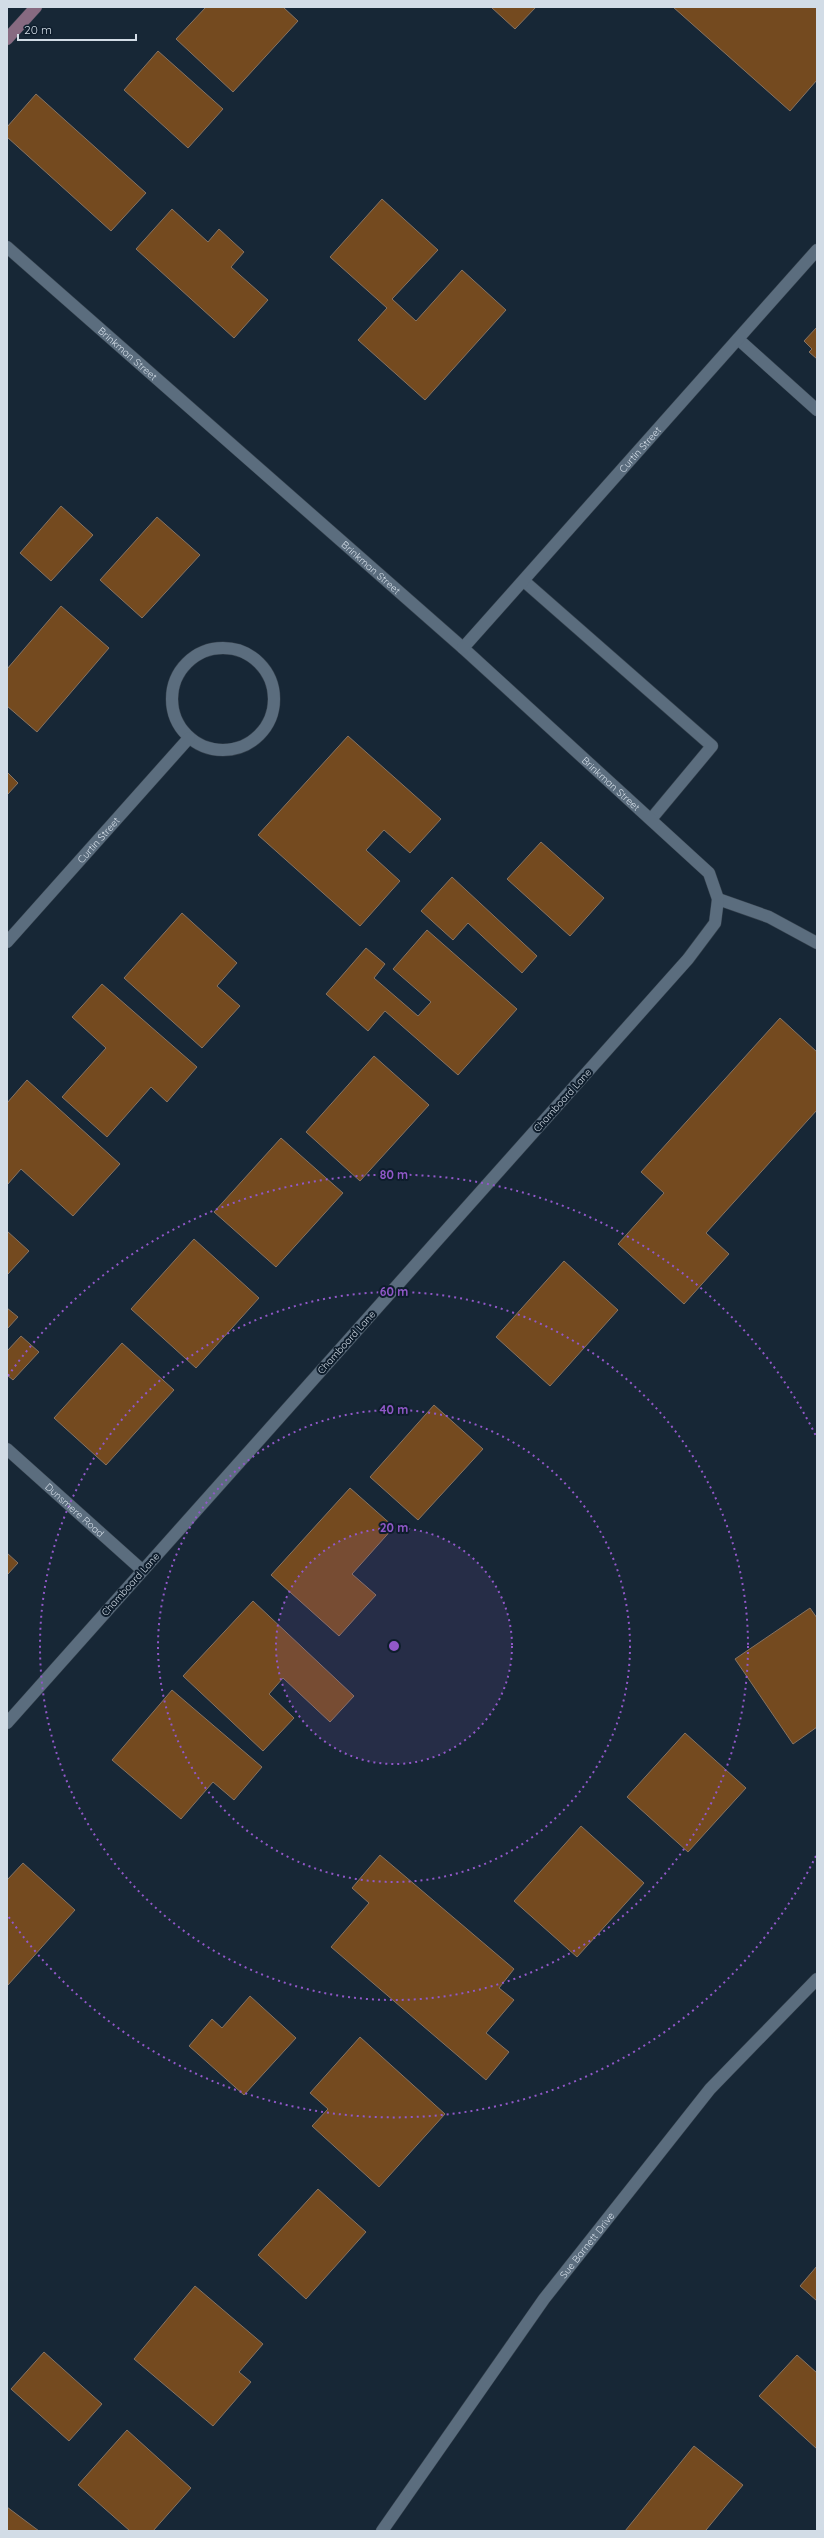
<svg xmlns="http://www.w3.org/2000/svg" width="824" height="2538" viewBox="0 0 824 2538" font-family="Quicksand,sans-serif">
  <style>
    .building { fill: #744a1f; stroke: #877362 }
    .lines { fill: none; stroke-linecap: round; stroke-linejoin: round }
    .lane-casing { stroke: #35414d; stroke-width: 13 }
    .street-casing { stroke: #35414d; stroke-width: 13 }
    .secondary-casing { stroke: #35414d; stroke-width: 13 }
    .lane { stroke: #5b6d7e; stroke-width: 12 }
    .street { stroke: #5b6d7e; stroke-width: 12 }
    .secondary { stroke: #876a81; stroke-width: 12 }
    .ring { fill: none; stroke: #9158c9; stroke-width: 2; stroke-dasharray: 2 4 }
    .labels { text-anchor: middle; stroke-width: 4; stroke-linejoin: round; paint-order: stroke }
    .street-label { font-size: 10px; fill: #d2dce6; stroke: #0e1d2c }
    .centre { fill: #9158c9; stroke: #0e1d2c; stroke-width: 2 }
    .ring-label { font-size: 12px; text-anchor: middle; font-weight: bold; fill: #9158c9; stroke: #0e1d2c; stroke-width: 4; stroke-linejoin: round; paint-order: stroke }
  </style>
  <rect width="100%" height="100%" fill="#172736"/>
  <path class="building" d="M206 7H283L298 21 233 92 176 39Z
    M491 7H536L515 29Z
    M673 7H817V80L790 111Z
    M158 51 223 109 188 148 124 90Z
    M36 94 146 193 111 231 7 137V127Z
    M382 199 438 250 392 299 416 321 462 270 506 310 425 400 358 340 387 308 330 257Z
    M172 209 208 242 219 229 244 252 231 267 268 300 234 338 136 249Z
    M817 327V359L809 352 812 349 804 341Z
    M61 506 93 535 51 581 20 553Z
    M157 517 200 555 142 618 100 580Z
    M61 606 109 648 37 732 7 706V669Z
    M348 736 441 819 410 853 384 830 366 850 400 881 360 926 258 835Z
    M7 772 18 783 7 795Z
    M541 842 604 898 570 936 507 879Z
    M452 877 537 956 522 973 468 923 453 940 421 911Z
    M182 913 237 963 217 986 240 1006 202 1048 124 978Z
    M427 930 517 1009 458 1075 385 1011 368 1031 326 994 366 948 385 964 374 978 418 1016 431 1002 393 969Z
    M102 984 197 1067 167 1102 151 1087 107 1137 62 1097 106 1048 72 1017Z
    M780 1018 817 1052V1110L706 1233 729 1254 684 1304 618 1244 664 1193 641 1172Z
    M374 1056 429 1105 360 1181 306 1132Z
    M27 1080 120 1164 73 1216 21 1169 7 1185V1103Z
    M281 1138 343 1193 276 1267 214 1212Z
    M7 1231 29 1251 7 1275Z
    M194 1239 259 1298 196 1368 131 1309Z
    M564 1261 618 1310 550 1386 496 1337Z
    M7 1308 18 1317 7 1329Z
    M21 1336 39 1352 13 1380 7 1375V1351Z
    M122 1343 174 1390 106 1465 54 1418Z
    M434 1405 483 1449 418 1520 370 1477Z
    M350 1488 394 1527 352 1574 376 1595 339 1636 271 1575Z
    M7 1553 18 1563 7 1575Z
    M253 1601 354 1696 330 1722 283 1678 269 1694 294 1718 263 1751 183 1676Z
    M810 1608 817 1618V1727L793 1744 735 1659Z
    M172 1690 262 1767 234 1800 213 1782 181 1819 112 1760Z
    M685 1733 746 1788 688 1852 627 1797Z
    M581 1826 644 1883 577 1957 514 1901Z
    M380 1855 514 1969 499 1988 514 2000 486 2033 509 2052 486 2080 331 1947 369 1903 352 1888Z
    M23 1863 75 1910 8 1985 7 1880Z
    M250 1996 296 2038 244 2095 189 2046 212 2019 222 2028Z
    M360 2037 445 2114 379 2187 312 2126 328 2109 310 2093Z
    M318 2189 366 2232 306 2299 258 2255Z
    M817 2266V2301L800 2286Z
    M195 2286 263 2344 239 2372 251 2382 213 2426 134 2359Z
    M44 2352 102 2404 69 2441 11 2389Z
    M797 2355 817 2373V2449L759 2396Z
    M127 2430 191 2488 153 2531H130L78 2485Z
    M694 2446 743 2485 706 2530 708 2531H625Z
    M7 2507 39 2531H7Z"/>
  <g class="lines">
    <g class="lane-casing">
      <path id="lane" d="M738 339 817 410
        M525 582 712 746 652 818
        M718 899 769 917 817 943"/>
    </g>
    <g class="street-casing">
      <g id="street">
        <path id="s1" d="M7 247 463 648 709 873 718 899 715 923 688 959 7 1723"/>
        <circle cx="223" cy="699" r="51"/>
        <path id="s2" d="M463 648 817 250"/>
        <path id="s3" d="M7 942 189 738"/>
        <path id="s4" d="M7 1449 142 1570"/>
        <path id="s5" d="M382 2531 544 2299 710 2089 817 1979"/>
      </g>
    </g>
    <g class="secondary-casing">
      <path id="secondary" d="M7 39 36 7"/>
    </g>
    <use href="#lane" class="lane"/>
    <use href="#street" class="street"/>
    <use href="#secondary" class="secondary"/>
  </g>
  <circle cx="394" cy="1646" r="118" fill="#9158c9" fill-opacity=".12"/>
  <g class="ring">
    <circle cx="394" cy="1646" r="118"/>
    <circle cx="394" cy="1646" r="236"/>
    <circle cx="394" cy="1646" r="354"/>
    <path d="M816 1856A471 471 0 0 1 8 1916M8 1376A471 471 0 0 1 816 1436"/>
  </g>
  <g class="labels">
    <g class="street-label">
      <text dy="4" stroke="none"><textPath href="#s1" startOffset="161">Brinkman Street</textPath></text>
      <text dy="4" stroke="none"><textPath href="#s2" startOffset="266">Curtin Street</textPath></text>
      <text dy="4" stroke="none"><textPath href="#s1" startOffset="485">Brinkman Street</textPath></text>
      <text dy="4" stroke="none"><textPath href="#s1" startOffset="808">Brinkman Street</textPath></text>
      <text dy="4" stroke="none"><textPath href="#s3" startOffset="137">Curtin Street</textPath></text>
      <text transform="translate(562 1100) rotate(-48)" y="4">Chamboard Lane</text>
      <text transform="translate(346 1342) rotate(-48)" y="4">Chamboard Lane</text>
      <text dy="4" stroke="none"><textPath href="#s4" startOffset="91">Dunsmere Road</textPath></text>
      <text transform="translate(130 1584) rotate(-48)" y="4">Chamboard Lane</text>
      <text dy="4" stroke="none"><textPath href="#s5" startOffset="352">Sue Barnett Drive</textPath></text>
    </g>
  </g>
  <circle cx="394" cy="1646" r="6" class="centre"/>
  <g class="ring-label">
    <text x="394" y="1179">80 m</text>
    <text x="394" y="1296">60 m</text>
    <text x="394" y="1414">40 m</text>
    <text x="394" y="1532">20 m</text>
  </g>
  <rect width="824" height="2538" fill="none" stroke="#d2dce6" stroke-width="16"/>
  <path d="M18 34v6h118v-6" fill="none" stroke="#d2dce6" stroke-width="2"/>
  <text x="24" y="34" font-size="12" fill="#d2dce6" stroke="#0e1d2c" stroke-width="3" paint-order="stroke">20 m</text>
</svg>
